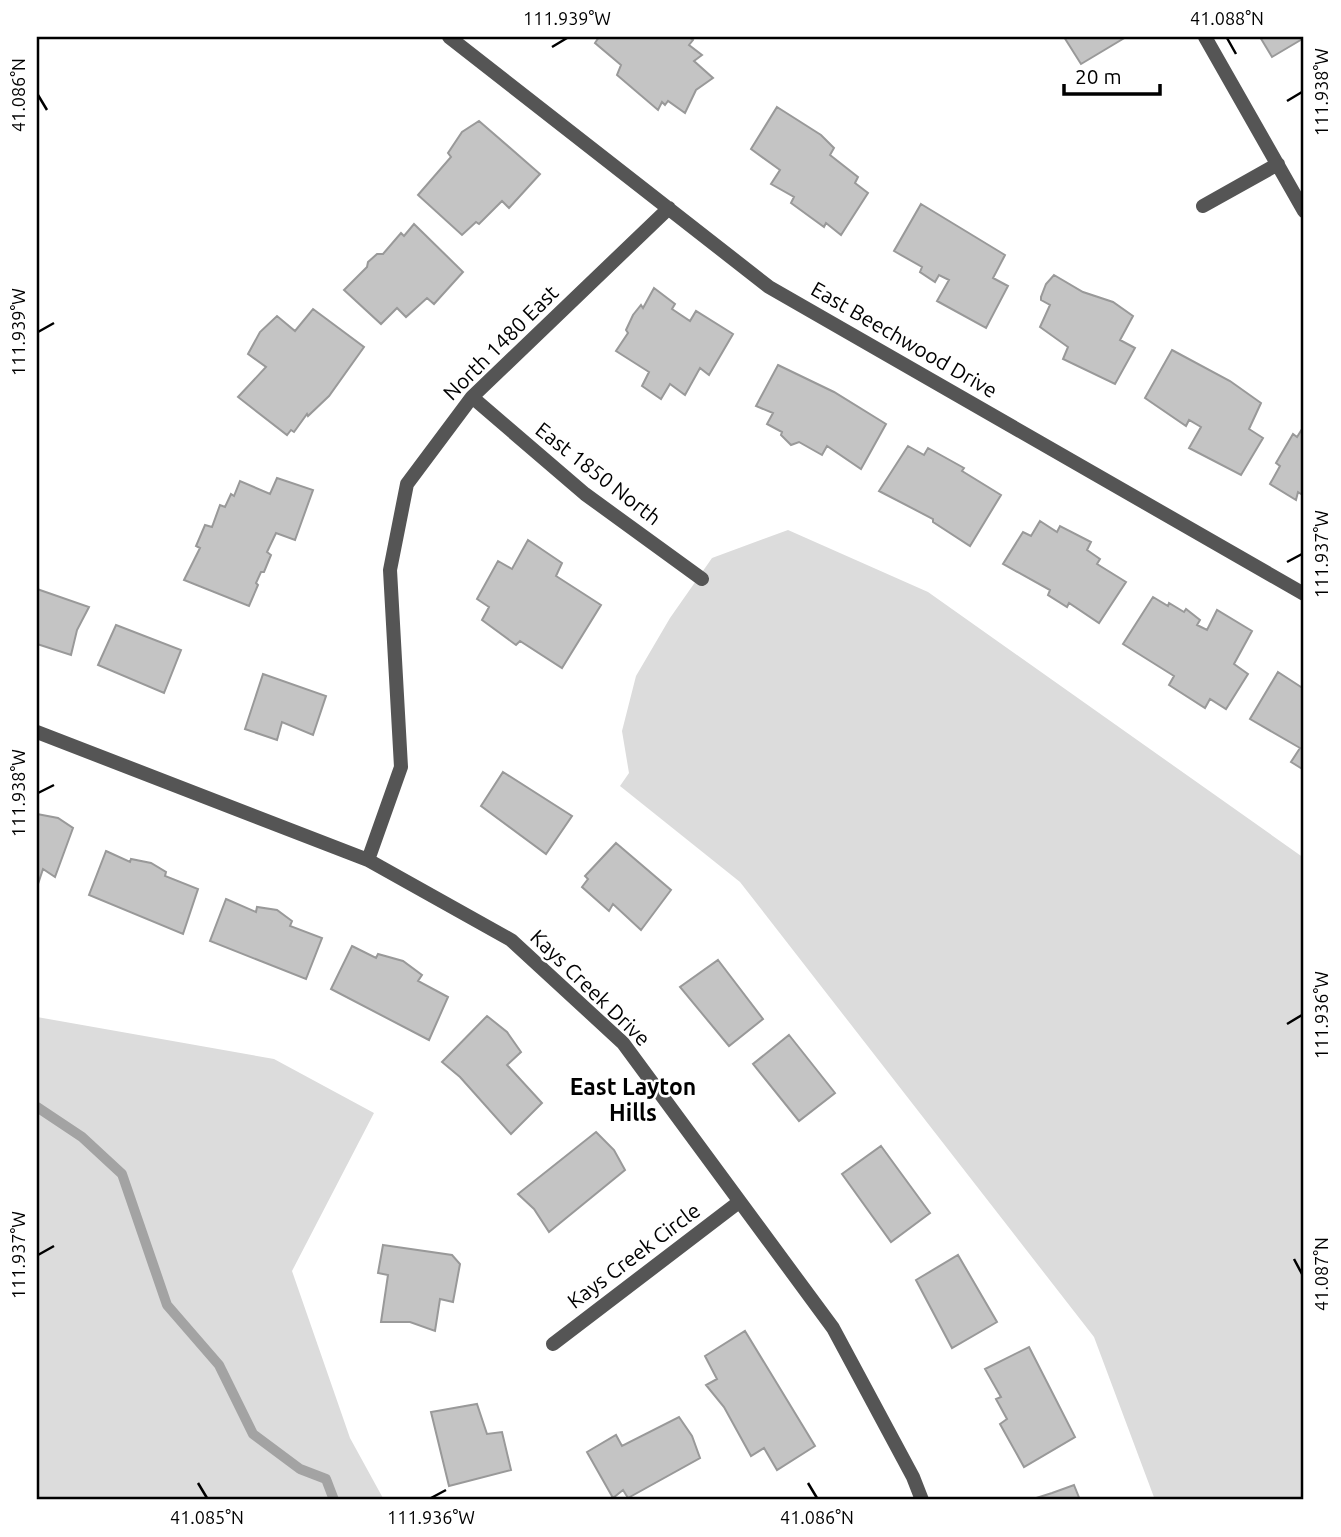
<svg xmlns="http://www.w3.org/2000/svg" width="1341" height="1537" viewBox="0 0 1341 1537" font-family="Ubuntu,sans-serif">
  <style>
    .green { fill: #dcdcdc }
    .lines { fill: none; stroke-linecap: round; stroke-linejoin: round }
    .stream { stroke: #a3a3a3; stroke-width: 10 }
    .building { fill: #c4c4c4; stroke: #999; stroke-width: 2 }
    .street { stroke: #555; stroke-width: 14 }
    .ticks { fill: none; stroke: #000; stroke-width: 2.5 }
    .labels { text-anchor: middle; stroke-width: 5; stroke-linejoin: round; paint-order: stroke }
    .street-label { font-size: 21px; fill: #000; stroke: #fff }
    .neighbourhood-label { font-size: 23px; font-weight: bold; fill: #000; stroke: #fff }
    .neatline { fill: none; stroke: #000; stroke-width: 2.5 }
    .ticks-label { font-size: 18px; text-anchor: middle; fill: #000 }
  </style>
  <rect width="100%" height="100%" fill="#fff"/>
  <path class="green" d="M788 530 928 592 1304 858V1500H1155L1094 1337 740 882 620 786 629 773 622 731 636 676 670 618 712 558Z
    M37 1017 274 1059 374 1113 292 1271 350 1438 384 1500H37Z"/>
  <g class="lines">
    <path class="stream" d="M37 1107 82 1137 122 1174 167 1305 219 1365 253 1434 300 1469 326 1479 334 1500"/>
  </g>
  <path class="building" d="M599 37H689L693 40 689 45 702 55 694 61 713 78 696 90 685 113 668 101 665 105 662 102 658 110 617 75 621 65 595 43Z
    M1064 37H1126L1081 64Z
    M1260 37H1304V38L1272 57Z
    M777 107 821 135 834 148 830 155 858 177 855 183 868 193 841 235 826 223 824 227 791 203 794 197 771 184 780 170 751 149Z
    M479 121 540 174 509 208 502 201 479 224 476 222 462 235 418 195 451 157 448 153 462 132Z
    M921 204 1005 255 993 278 1008 286 986 328 937 301 949 280 939 275 935 282 920 272 922 267 894 251Z
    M414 224 463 272 434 304 427 298 406 317 397 308 381 324 344 290 367 267 368 262 377 254H383L401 233 404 236Z
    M1054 275 1083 292 1113 302 1133 316 1120 340 1135 348 1115 384 1063 359 1068 347 1040 327 1050 305 1041 300V297L1046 284Z
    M654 288 675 304 672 309 690 321 696 311 733 334 709 375 700 368 685 395 670 384 661 399 642 386 649 372 616 351 628 333 626 330 633 315 641 305 643 308Z
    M313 309 364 347 329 396 308 416 307 414 294 432 291 430 287 435 238 397 266 367 248 354 260 332 277 316 295 331Z
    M1172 350 1230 381 1261 403 1249 429 1263 438 1241 475 1189 448 1201 427 1189 420 1186 426 1145 398Z
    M778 365 834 392 886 424 861 469 827 446 822 455 799 442 791 445 781 435 782 432 767 424 773 413 756 406Z
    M1304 426V496L1298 492 1296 500 1270 484 1280 466 1276 463 1293 434 1297 437Z
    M908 446 924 455 928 448 964 468 962 471 1001 495 970 546 933 522V519L879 491Z
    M277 478 313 490 295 540 276 533 267 552 271 555 264 572H261L256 583 258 585 249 606 184 580 200 548 196 546 205 525 212 527 220 505 225 507 231 494 234 496 240 481 270 494Z
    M1040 521 1057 532 1060 526 1091 542 1087 550 1100 559 1097 564 1126 582 1099 623 1069 603 1067 607 1048 595 1050 590 1003 564 1023 532 1031 536Z
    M528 540 562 563 556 576 601 605 562 668 520 641 516 645 482 620 489 607 477 599 498 561 512 569Z
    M37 589 89 607 77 630 71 655 37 644Z
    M1153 597 1168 606 1169 603 1184 612 1186 609 1200 620 1197 625 1207 630 1217 610 1252 631 1234 664 1248 674 1226 709 1210 699 1205 708 1169 685 1174 676 1123 644Z
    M116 625 181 650 164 693 98 665Z
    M1278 672 1304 689V770L1291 762 1300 748 1250 719Z
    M263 674 326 696 313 735 282 722 277 740 245 729Z
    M503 772 572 816 546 854 481 806Z
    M37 814 58 818 73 828 55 877 43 869 38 884Z
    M616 843 671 890 641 930 613 904 609 911 582 887 588 879 585 876Z
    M106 851 130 862 131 859 151 863 166 872 165 876 198 889 183 934 89 895Z
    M226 899 256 912 257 907 277 910 292 921 290 926 322 938 306 979 210 941Z
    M352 946 376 958 378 954 403 961 422 975 418 981 448 997 429 1040 331 989Z
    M718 960 763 1019 729 1046 680 987Z
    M487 1016 507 1032 521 1052 507 1065 542 1103 511 1134 460 1077 442 1062Z
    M789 1035 835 1093 799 1121 753 1064Z
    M596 1132 614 1150 625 1170 549 1232 534 1209 518 1194Z
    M881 1146 930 1213 891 1242 842 1174Z
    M383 1245 452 1255 460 1264 453 1302 440 1299 435 1331 410 1322H381L388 1275 378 1273Z
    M958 1255 997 1322 952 1348 916 1280Z
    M745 1331 815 1446 777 1470 764 1448 751 1456 724 1407 706 1385 717 1379 705 1356Z
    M1029 1347 1075 1437 1024 1467 1000 1424 1007 1419 996 1399 1001 1397 985 1369Z
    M477 1404 487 1434 502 1432 511 1470 449 1486 431 1412Z
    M679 1417 692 1436 700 1458 628 1498 623 1490 613 1498 587 1452 616 1435 622 1446Z
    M1074 1485 1080 1500H1030L1052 1493Z"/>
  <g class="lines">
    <path class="street" d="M449 37 769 287 1304 594
      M1205 37 1304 211
      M1203 206 1278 164
      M472 397 585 494 702 579
      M37 732 368 860 511 940 623 1043 833 1328 913 1477 922 1500
      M368 860 401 767 390 570 407 484 472 397 669 208
      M553 1344 739 1202"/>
  </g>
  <path class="ticks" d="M1227 38 1236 54M552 47 567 38M38 95 47 110M1287 101 1302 92M38 332 54 323M1287 562 1302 554M38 793 54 785M1287 1024 1302 1015M38 1255 54 1246M1294 1259 1302 1274M198 1483 207 1498M808 1483 817 1498M431 1498 446 1490"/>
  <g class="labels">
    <g class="street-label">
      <text transform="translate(904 340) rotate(30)" y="7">East Beechwood Drive</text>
      <text transform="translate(501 343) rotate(-45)" y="7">North 1480 East</text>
      <text transform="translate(598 474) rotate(38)" y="7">East 1850 North</text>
      <text transform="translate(590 988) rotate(44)" y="7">Kays Creek Drive</text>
      <text transform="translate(634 1256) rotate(-37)" y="7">Kays Creek Circle</text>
    </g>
    <g class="neighbourhood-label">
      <text x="633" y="1095">East Layton<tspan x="633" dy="26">Hills</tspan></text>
    </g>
  </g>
  <rect width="1341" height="1537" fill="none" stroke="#ffffff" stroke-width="77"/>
  <path d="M1064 84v10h96v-10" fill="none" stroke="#000000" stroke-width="3.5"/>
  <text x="1075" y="84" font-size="21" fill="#000000" stroke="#ffffff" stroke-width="5" paint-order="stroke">20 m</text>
  <rect x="38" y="38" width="1264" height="1460" class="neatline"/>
  <g class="ticks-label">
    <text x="567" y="25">111.939°W</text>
    <text x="1227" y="25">41.088°N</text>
    <text transform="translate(1322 92) rotate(-90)" y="6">111.938°W</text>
    <text transform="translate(19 95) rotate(-90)" y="6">41.086°N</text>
    <text transform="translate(19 332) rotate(-90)" y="6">111.939°W</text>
    <text transform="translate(1322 554) rotate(-90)" y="6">111.937°W</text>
    <text transform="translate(19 793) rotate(-90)" y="6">111.938°W</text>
    <text transform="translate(1322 1015) rotate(-90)" y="6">111.936°W</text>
    <text transform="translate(19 1255) rotate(-90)" y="6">111.937°W</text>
    <text transform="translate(1322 1274) rotate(-90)" y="6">41.087°N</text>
    <text x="207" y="1524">41.085°N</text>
    <text x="431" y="1524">111.936°W</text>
    <text x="817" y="1524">41.086°N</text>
  </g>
</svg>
